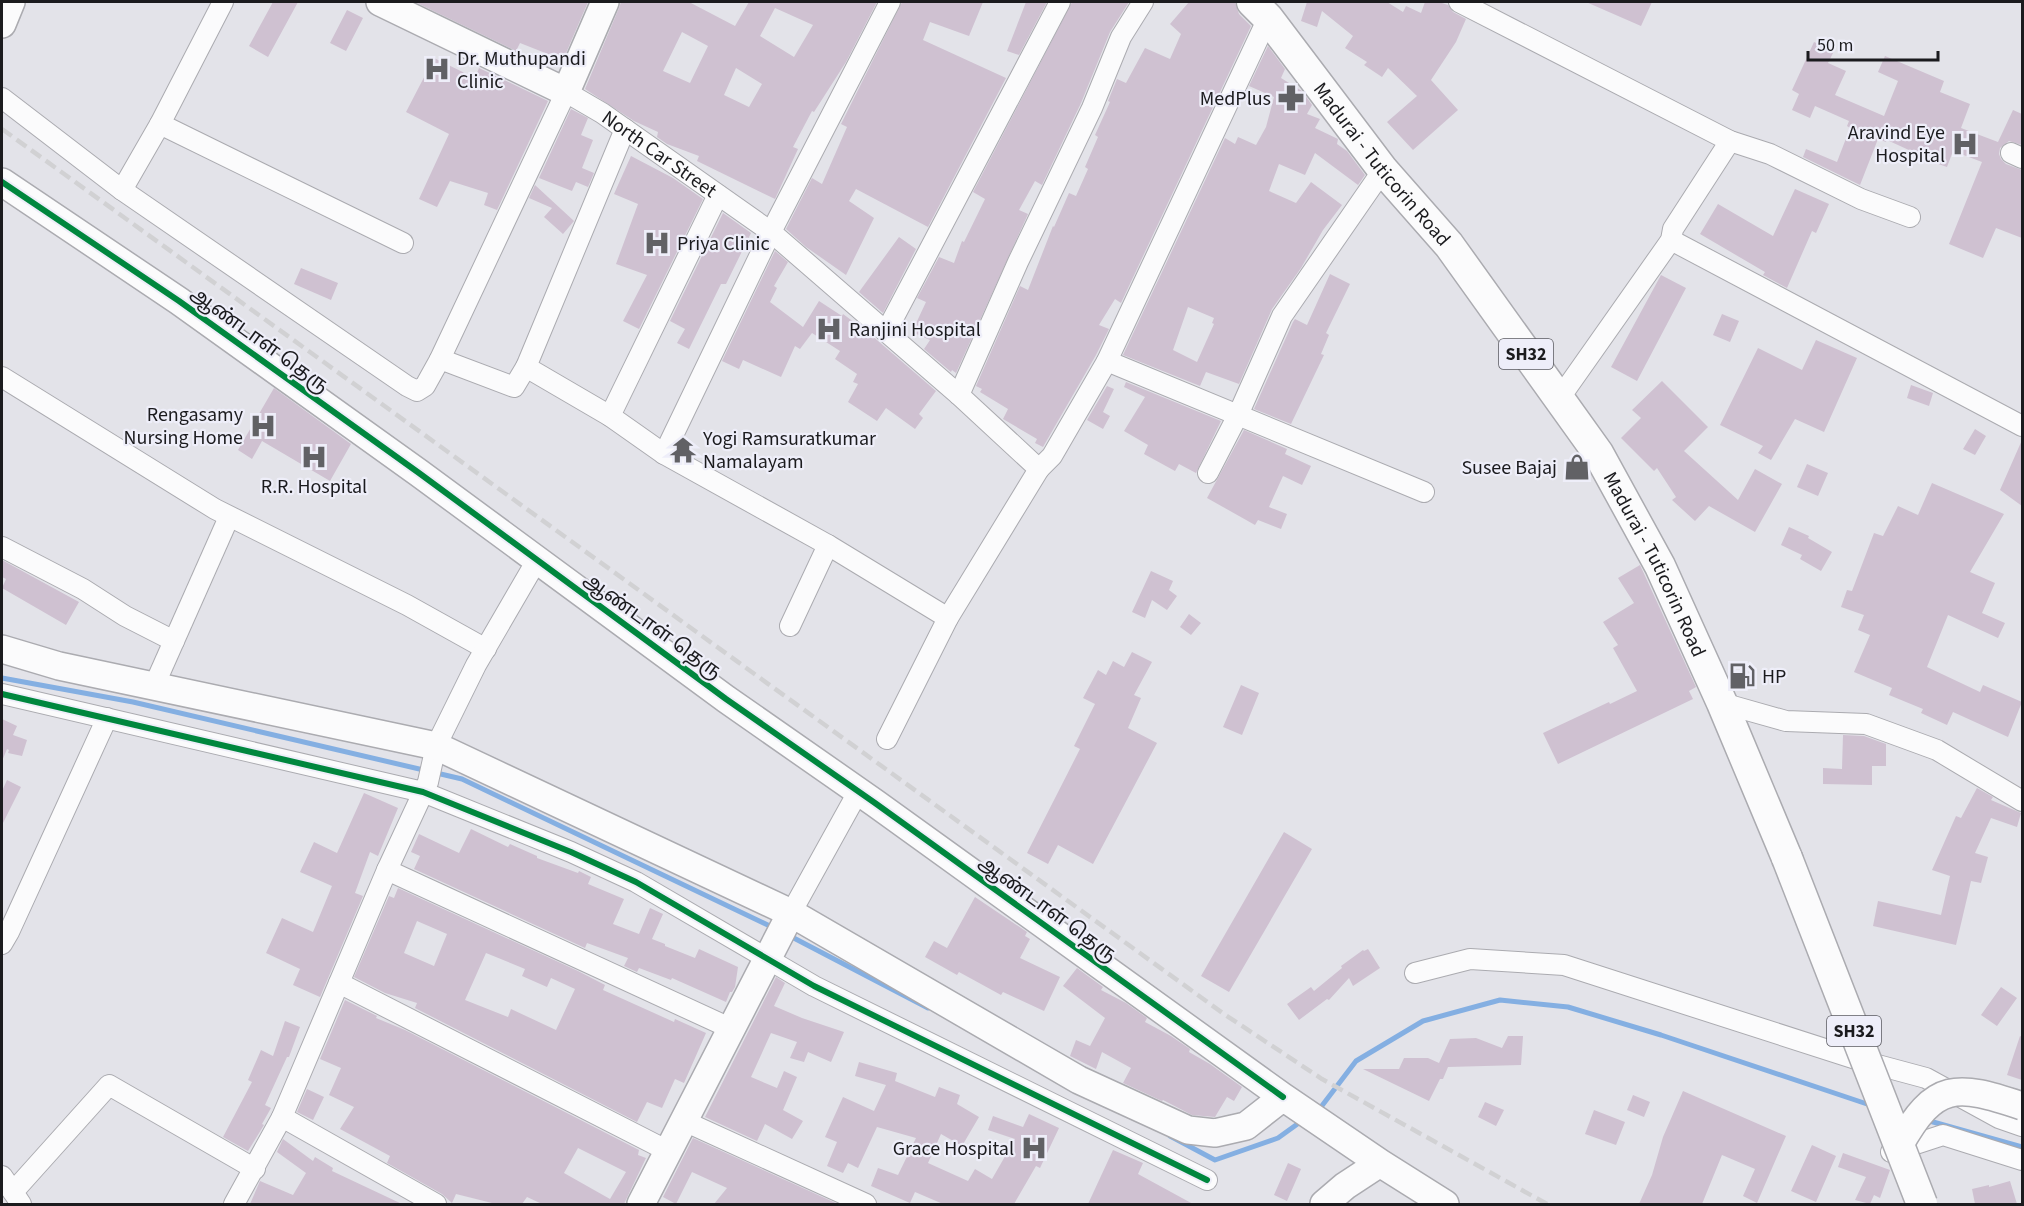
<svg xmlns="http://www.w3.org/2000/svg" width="2024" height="1206" viewBox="0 0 2024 1206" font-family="'Source Sans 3','Noto Sans Tamil',sans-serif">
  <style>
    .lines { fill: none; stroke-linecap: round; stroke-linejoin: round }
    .stream { stroke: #84afe2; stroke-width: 5 }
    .building { fill: #cfc1d1; fill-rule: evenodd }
    .street-casing { stroke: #ababb0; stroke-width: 22 }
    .secondary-casing { stroke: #ababb0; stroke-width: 30 }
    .primary-casing { stroke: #ababb0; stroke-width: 33 }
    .street { stroke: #fbfbfc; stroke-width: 20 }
    .secondary { stroke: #fbfbfc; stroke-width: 27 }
    .primary { stroke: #fbfbfc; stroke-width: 30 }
    .rail { stroke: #d1d1d3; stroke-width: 4.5; stroke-dasharray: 12 6; stroke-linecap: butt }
    .secondary-bridge-casing { stroke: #ababb0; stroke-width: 30; stroke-linecap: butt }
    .primary-bridge-casing { stroke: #ababb0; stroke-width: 33; stroke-linecap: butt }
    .secondary-bridge { stroke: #fbfbfc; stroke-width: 27 }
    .primary-bridge { stroke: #fbfbfc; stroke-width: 30 }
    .cycleway-casing { stroke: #eeeef9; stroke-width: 10 }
    .cycleway { stroke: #00873e; stroke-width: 6 }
    .labels { text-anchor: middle; stroke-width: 4.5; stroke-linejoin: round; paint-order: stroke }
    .shield { fill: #eeeef9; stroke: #5a5a60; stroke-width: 1.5 }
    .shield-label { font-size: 18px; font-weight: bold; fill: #1b1b1e }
    .poi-label { font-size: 20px; fill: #1b1b1e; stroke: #eeeef9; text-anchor: start }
    .street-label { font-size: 20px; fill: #1b1b1e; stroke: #eeeef9 }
  </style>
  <rect width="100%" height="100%" fill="#e3e3e9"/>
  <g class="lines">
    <path class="stream" d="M2 678 133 702 462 779 774 928
      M788 935 928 1008
      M1316 1111 1321 1107 1356 1061 1423 1021 1500 1000 1568 1007 1661 1035 1873 1106
      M1926 1120 2022 1147
      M1170 1136 1215 1160 1278 1138 1303 1120"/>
  </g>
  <path class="building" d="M273 2H298L268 57 249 46Z
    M415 2H588L563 60 520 43 516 51Z
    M621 2H689L735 26 749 2H877L846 62 814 112 812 111 793 147 798 149 775 199 697 161 699 156 667 144 657 137 658 132 634 121 585 89 619 8ZM775 8 813 25 794 57 760 36ZM682 32 708 46 690 83 663 71ZM736 68 762 84 749 107 724 95Z
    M902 2H983L969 36 930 22 923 40 1006 78 928 227 856 189 849 201 874 218 846 275 806 247 786 229 812 178 822 184 847 127 841 124Z
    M1026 2H1047L1019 55 1007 51Z
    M1072 2H1129L1110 32 1081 103 1042 185 1035 181 1019 210 1028 214 956 373 952 370 951 372 924 349 930 340 912 332 926 302 917 298 939 257 954 263 962 241 964 242 985 199 973 192Z
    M1189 2H1235L1239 14 1251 26 1121 303 1115 299 1099 325 1109 329 1096 355 1043 447 1035 443 1037 439 1003 419 1008 409 980 392 982 389 976 386 1020 286 1028 290 1053 226 1054 227 1069 193 1076 196 1088 169 1085 167 1098 137 1095 135 1110 102 1108 101 1117 79 1126 83 1145 48 1170 59 1181 34 1170 24Z
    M1307 2H1387L1403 12 1406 6 1421 13 1425 2H1439L1448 5 1453 12 1466 19 1456 42 1431 80 1458 110 1413 150 1387 122 1417 96 1388 68 1382 77 1364 65 1367 62 1345 48 1353 36 1322 11 1317 27 1301 21Z
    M1586 2H1652L1641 26Z
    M347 10 363 18 346 51 330 43Z
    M1814 42 1834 51 1828 63 1846 71 1835 95 1884 116 1898 81 1878 72 1885 56 1944 81 1940 92 1970 104 1961 128 1998 142 2013 110 2022 114V145L2009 141 2000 148 1999 154 2001 159 2006 164 2022 170V238L1996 228 1983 258 1949 244 1982 162 1953 151 1947 167 1921 158 1922 156 1887 140 1886 142 1878 139 1860 185 1803 157 1806 149 1837 162 1850 128 1847 126 1849 121 1815 106 1810 118 1792 110 1799 94 1792 90Z
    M1268 46 1285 69 1281 78 1302 91 1312 105 1307 114 1320 119 1315 128 1338 139 1337 144 1347 151 1365 175 1358 185 1315 153 1305 175 1279 164 1269 191 1296 203 1311 182 1342 205 1323 230 1301 268 1272 309 1239 384 1206 372 1200 386 1123 355 1225 138 1235 144 1238 137 1256 145 1266 127 1274 97 1249 86ZM1188 307 1214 318 1212 323 1214 324 1197 362 1173 350Z
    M434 58 475 78 479 68 548 101 497 210 484 205 488 193 450 181 437 207 419 199 449 134 406 112Z
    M571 109 588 118 581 135 593 140 582 168 594 173 588 187 576 182 572 191 539 178Z
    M631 156 673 178 703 199 639 329 623 321 647 275 616 264 638 204 614 194Z
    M535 185 574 221 563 234 544 217 552 208 529 198Z
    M1795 189 1829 204 1816 233 1812 231 1787 288 1763 275 1765 272 1700 234 1718 204 1773 236Z
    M723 213 751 233 726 284H721L689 349 677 343 685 329 670 321Z
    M899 237 916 249 883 313 859 292Z
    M775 251 788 262 774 286 777 288 770 302 803 327 819 301 842 316 843 314 870 334 936 391 919 414 923 418 915 429 886 408 877 421 848 402 858 384 853 382 857 374 835 359 840 351 812 333 800 349 795 346 781 377 743 360 739 369 722 361Z
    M301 268 338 283 331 300 294 284Z
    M1330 274 1350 284 1326 333 1329 335 1321 354 1324 355 1291 424 1254 409 1293 322 1295 319 1307 325Z
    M1661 275 1686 288 1637 381 1611 367Z
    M1722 314 1739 321 1730 342 1713 335Z
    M1816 340 1857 358 1824 432 1795 419 1771 460 1758 453 1763 446 1720 425 1758 348 1802 370Z
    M1662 381 1708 427 1684 451 1738 500 1755 469 1782 484 1755 532 1709 506 1695 521 1672 500 1676 497 1657 468 1654 471 1621 438 1641 418 1632 410Z
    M1126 382 1221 421 1196 473 1179 464 1175 471 1144 454 1148 445 1124 431 1145 397 1124 387Z
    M1911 385 1933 393 1929 406 1907 398Z
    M1107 386 1114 389 1103 412 1110 416 1103 429 1087 420Z
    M274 388 351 444 330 481 262 441 252 459 238 450Z
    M1975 429 1986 436 1975 455 1963 449Z
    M1244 430 1287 449 1285 454 1311 466 1302 485 1283 476 1269 507 1287 514 1281 529 1258 520 1255 525 1207 498Z
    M2022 440V506L2000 490Z
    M1807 464 1828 473 1818 496 1797 487Z
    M1932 483 2004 514 1970 572 1995 583 1982 613 2005 623 1998 638 1948 615 1927 667 1980 692 1983 685 2022 702 2008 737 1953 712 1947 725 1921 713 1923 709 1889 695 1892 688 1854 672 1870 635 1858 630 1864 615 1841 607 1847 590 1852 591 1874 533 1883 536 1898 506 1918 515Z
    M1789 527 1809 536 1808 538 1832 552 1821 571 1800 559 1802 555 1781 545Z
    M2 560 79 602 66 625 2 588 6 579 2 577Z
    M1640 565 1696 687 1689 691 1693 699 1558 764 1543 733 1609 702 1610 704 1637 691 1613 648 1618 645 1603 622 1634 603 1618 578Z
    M1151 571 1173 581 1169 590 1177 596 1167 610 1152 600 1145 618 1132 612Z
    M1189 614 1201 623 1191 635 1180 627Z
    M1132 652 1152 662 1134 695 1141 698 1128 728 1157 743 1093 864 1058 845 1048 864 1027 853 1080 749 1074 746 1095 704 1083 698 1098 670 1106 675 1113 661 1124 667Z
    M1241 685 1259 693 1242 735 1223 727Z
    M2 719 17 726 13 735 27 740 22 756 8 753 9 750 7 749 2 761Z
    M1843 735 1864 736 1886 744V766H1872V785L1823 784V768L1842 769Z
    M7 780 21 787 2 825V791Z
    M1977 788 1993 797 1991 800 2021 813 2017 827 1991 818 1975 853 1988 857 1981 883 1971 881 1956 945 1873 926 1878 901 1941 915 1950 876 1932 870 1956 816 1961 818Z
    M364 793 398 808 378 856 370 852 355 893 363 896 320 997 293 985 300 969 266 953 282 918 313 932 332 886 300 872 314 842 337 853Z
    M471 829 508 847 510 844 537 856V858L578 873 579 871 591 877 588 884 624 899 613 924 639 934 650 908 663 914 652 939 665 944V946L695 958 699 949 738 967 735 987 732 992H730L726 1002 672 978 671 980 639 968 637 972 624 966 628 958 587 943 585 948 414 869 420 856 411 852 419 834 459 853Z
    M1284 832 1312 849 1229 992 1201 976Z
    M398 888 578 971 605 985 603 990 674 1022 675 1019 706 1033 684 1083 675 1079 662 1108 647 1102 637 1122 415 1008 417 1003 385 993 354 977 389 896 394 898ZM417 921 447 934 434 966 404 953ZM486 953 525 969 522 976 547 987 551 978 575 989 556 1030 511 1009 508 1017 465 1000Z
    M975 897 1027 932 1025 936 1030 939 1020 958 1060 977 1044 1011 1003 992 1001 995 959 972 957 975 925 957 934 941 947 948Z
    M1368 949 1380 968 1353 986 1349 978 1329 1000 1327 999 1299 1020 1287 1004 1311 987 1314 991 1342 968 1341 966 1363 950 1364 951Z
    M1077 968 1103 987 1101 990 1126 1003 1147 1018 1145 1022 1171 1036 1190 1049 1189 1052 1210 1064 1242 1087 1234 1101 1227 1097 1215 1117 1192 1115 1163 1100 1162 1101 1123 1083 1131 1068 1102 1052 1096 1069 1070 1056 1076 1040 1090 1046 1105 1018 1063 986Z
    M776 977 785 983 774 1006 802 1018 844 1032 831 1062 808 1052 804 1062 790 1058 797 1042 771 1033 751 1077 777 1088 784 1071 797 1077 783 1110 803 1121 792 1139 765 1124 757 1141 705 1117Z
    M2001 987 2017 998 1997 1026 1981 1015Z
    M345 1000 377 1016 376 1018 405 1030 639 1150 638 1155 646 1158 624 1204H542L527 1197 522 1204H496L456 1194 452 1203 442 1194 387 1163 390 1156 340 1129 354 1107 329 1095 341 1068 320 1059ZM578 1148 626 1172 610 1199 564 1173Z
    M285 1021 300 1027 289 1057H287L265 1105 271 1108 262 1124 264 1125 248 1151 223 1137 252 1082 248 1080 261 1050 273 1056Z
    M1508 1036H1523L1521 1065 1448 1067 1443 1079H1440L1429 1101 1363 1069H1399L1404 1058H1428L1439 1063 1450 1039 1476 1038 1502 1048Z
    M2020 1036 2022 1037V1080L2007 1075Z
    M859 1062 897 1073 895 1081 935 1097 939 1087 960 1095 957 1104 979 1117 962 1146 941 1134 928 1163 968 1181 975 1169 992 1179 1015 1139 988 1130 993 1116 1023 1127 1029 1114 1059 1128 1040 1168 1036 1166 1014 1204H943L915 1192 910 1203 871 1186 878 1168 898 1175 916 1138 877 1127 858 1168 848 1163 843 1173 827 1166 837 1142 825 1137 843 1097 874 1111 886 1085 855 1076Z
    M307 1089 324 1097 313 1120 297 1112Z
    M1683 1091 1786 1136 1757 1203 1743 1196 1755 1169 1722 1155 1702 1204H1639L1652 1175 1663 1137Z
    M1633 1095 1650 1102 1644 1117 1627 1110Z
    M1485 1102 1504 1110 1496 1126 1478 1117Z
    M1594 1110 1625 1122 1616 1145 1585 1134Z
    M693 1138 838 1204H714L727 1188 692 1172 676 1204 663 1197Z
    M283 1139 313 1161 315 1157 333 1168 332 1171 402 1204H250L260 1181 293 1195 306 1173 277 1152Z
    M1812 1145 1836 1156 1816 1202 1791 1191Z
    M1113 1150 1143 1163 1138 1174 1193 1204H1088Z
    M1843 1153 1890 1170 1880 1198 1874 1195 1870 1204 1855 1200 1866 1177 1838 1167Z
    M1288 1163 1301 1169 1287 1201 1274 1195Z
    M2010 1181 2017 1204H1975L1972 1189 1989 1185V1187Z"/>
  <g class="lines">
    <g class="street-casing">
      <g id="street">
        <path d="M1459 2 1730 141 1770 154 1861 199 1910 217"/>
        <path id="s1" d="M2 98 122 190 407 386 417 391 425 386 440 359 566 92 602 113 771 232 959 395 1039 469 948 618 887 739"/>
        <path d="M160 124 403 243"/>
        <path d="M625 129 526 367 610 416 664 454 828 545 790 626"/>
        <path d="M2011 153 2022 158"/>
        <path d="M122 190 160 124 223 2"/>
        <path d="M1671 240 2022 426"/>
        <path d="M886 332 1060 2"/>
        <path d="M440 359 514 387 526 367"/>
        <path d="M1107 361 1424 492"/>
        <path d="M2 377 215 509 407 605 486 649"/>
        <path d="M959 395 1018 262 1092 108 1121 37 1143 2"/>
        <path d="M1559 399 1671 240 1673 229 1730 141"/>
        <path d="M610 416 718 195"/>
        <path d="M664 454 771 232 890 2"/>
        <path d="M1039 469 1052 456 1107 361 1268 18"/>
        <path d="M1208 473 1238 415 1282 316 1383 170"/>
        <path d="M828 545 948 618"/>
        <path d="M2 547 83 589 125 616 174 641"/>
        <path d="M154 686 229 517"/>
        <path d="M2 694 423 792 571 852 636 882 814 986 1207 1180"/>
        <path d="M1722 708V703L1786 721 1866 724 1937 750 2022 801"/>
        <path d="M387 870 732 1029"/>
        <path d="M791 913 858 792"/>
        <path d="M2 944 9 932 107 718"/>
        <path d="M1415 973 1470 959 1564 965 1859 1060 1926 1078 1999 1118 2022 1126"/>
        <path d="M339 983 668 1151"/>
        <path d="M282 1117 387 870 428 782 436 746 476 665 537 560"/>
        <path d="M684 1121 866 1204"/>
        <path d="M1891 1152 1943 1135 2022 1160"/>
        <path d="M2 1176 13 1192"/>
        <path d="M21 1204 13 1192 109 1085 255 1169"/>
        <path d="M234 1204 282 1117 436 1204"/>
      </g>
    </g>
    <g class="secondary-casing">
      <path id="secondary" d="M380 2 566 92 605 2
        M2 24 11 2
        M2 182 179 301 419 473 726 699 875 803 1283 1097
        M2 649 59 666 436 746 791 913 1079 1080 1188 1130 1215 1133 1246 1126 1283 1097 1380 1163
        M641 1204 791 913
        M1324 1204 1345 1186 1380 1163 1445 1204"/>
    </g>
    <g class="primary-casing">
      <g id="primary">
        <path id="s2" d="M1252 2 1268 18 1383 170 1449 245 1598 453 1660 566 1722 703 1787 858"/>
      </g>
    </g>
    <use href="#street" class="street"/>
    <use href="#secondary" class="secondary"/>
    <use href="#primary" class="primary"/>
    <path class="rail" d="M2 129 1224 1014 1322 1079 1547 1204"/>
    <g class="secondary-bridge-casing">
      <path id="secondary-bridge" d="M1899 1146C1935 1081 1956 1084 2022 1106"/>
    </g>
    <g class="primary-bridge-casing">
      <path id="primary-bridge" d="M1787 858 1922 1204"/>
    </g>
    <use href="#secondary-bridge" class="secondary-bridge"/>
    <use href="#primary-bridge" class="primary-bridge"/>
    <g class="cycleway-casing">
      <path id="cycleway" d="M2 182 179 301 419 473 726 699 875 803 1283 1097
        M2 694 423 792 571 852 636 882 814 986 1207 1180"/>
    </g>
    <use href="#cycleway" class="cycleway"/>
  </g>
  <defs>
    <g id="hospital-bare" transform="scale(2.07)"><path d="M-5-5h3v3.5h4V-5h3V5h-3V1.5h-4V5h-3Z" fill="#616165" stroke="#eeeef9" stroke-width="2.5" paint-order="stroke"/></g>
    <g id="pharmacy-bare" transform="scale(2.07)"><path d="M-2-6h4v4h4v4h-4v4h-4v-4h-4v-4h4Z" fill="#616165" stroke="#eeeef9" stroke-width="2.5" paint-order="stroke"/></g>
    <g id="temple-bare" transform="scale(2.07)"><path d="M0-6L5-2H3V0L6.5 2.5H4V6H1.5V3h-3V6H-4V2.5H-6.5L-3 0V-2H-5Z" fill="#616165" stroke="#eeeef9" stroke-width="2.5" paint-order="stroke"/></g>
    <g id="shop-bare" transform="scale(2.07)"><path d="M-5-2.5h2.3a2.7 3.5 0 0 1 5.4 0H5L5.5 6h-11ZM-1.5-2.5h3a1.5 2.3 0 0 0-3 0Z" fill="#616165" stroke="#eeeef9" stroke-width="2.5" paint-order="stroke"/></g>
    <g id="fuel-bare" transform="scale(2.07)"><path d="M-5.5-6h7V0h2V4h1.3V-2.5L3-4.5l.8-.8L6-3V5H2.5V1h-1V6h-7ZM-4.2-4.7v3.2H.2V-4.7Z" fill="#616165" stroke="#eeeef9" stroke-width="2.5" paint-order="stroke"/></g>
  </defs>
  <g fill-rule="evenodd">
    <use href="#hospital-bare" x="437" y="69"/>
    <use href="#pharmacy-bare" x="1291" y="98"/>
    <use href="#hospital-bare" x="1965" y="144"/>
    <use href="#hospital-bare" x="657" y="243"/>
    <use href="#hospital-bare" x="829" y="329"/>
    <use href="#hospital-bare" x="263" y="426"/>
    <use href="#temple-bare" x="683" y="450"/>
    <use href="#hospital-bare" x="314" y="457"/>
    <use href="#shop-bare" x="1577" y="467"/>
    <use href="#fuel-bare" x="1742" y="676"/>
    <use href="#hospital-bare" x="1034" y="1148"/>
  </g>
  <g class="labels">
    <g class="shield">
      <rect x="1499" y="339" width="54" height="30" rx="4.5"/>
      <rect x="1827" y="1016" width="54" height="30" rx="4.5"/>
    </g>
    <g class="shield-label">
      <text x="1526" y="360">SH32</text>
      <text x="1854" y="1037">SH32</text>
    </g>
    <g class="poi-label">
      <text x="457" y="65">Dr. Muthupandi<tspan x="457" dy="23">Clinic</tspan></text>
      <text x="1271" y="105" text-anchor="end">MedPlus</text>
      <text x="1945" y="139" text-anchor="end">Aravind Eye<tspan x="1945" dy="23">Hospital</tspan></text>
      <text x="677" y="250">Priya Clinic</text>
      <text x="849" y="336">Ranjini Hospital</text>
      <text x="243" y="421" text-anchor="end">Rengasamy<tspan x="243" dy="23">Nursing Home</tspan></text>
      <text x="703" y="445">Yogi Ramsuratkumar<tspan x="703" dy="23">Namalayam</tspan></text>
      <text x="1557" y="474" text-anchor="end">Susee Bajaj</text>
      <text x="314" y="493" text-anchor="middle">R.R. Hospital</text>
      <text x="1762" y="683">HP</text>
      <text x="1014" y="1155" text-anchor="end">Grace Hospital</text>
    </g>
    <g class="street-label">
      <text dy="7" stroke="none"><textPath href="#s1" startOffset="956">North Car Street</textPath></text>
      <text dy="7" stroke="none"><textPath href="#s2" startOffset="208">Madurai - Tuticorin Road</textPath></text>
      <text transform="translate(260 339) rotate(36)" y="7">ஆண்டாள் தெரு</text>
      <text dy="7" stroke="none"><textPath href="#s2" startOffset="694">Madurai - Tuticorin Road</textPath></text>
      <text transform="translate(653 625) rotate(36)" y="7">ஆண்டாள் தெரு</text>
      <text transform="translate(1048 908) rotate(36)" y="7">ஆண்டாள் தெரு</text>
    </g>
  </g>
  <rect width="2024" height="1206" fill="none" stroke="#1b1b1e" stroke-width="6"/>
  <path d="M1808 51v9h130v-9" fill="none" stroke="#1b1b1e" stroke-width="3"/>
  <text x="1817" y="51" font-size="18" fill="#1b1b1e" stroke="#eeeef9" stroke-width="4.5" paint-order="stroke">50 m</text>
</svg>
